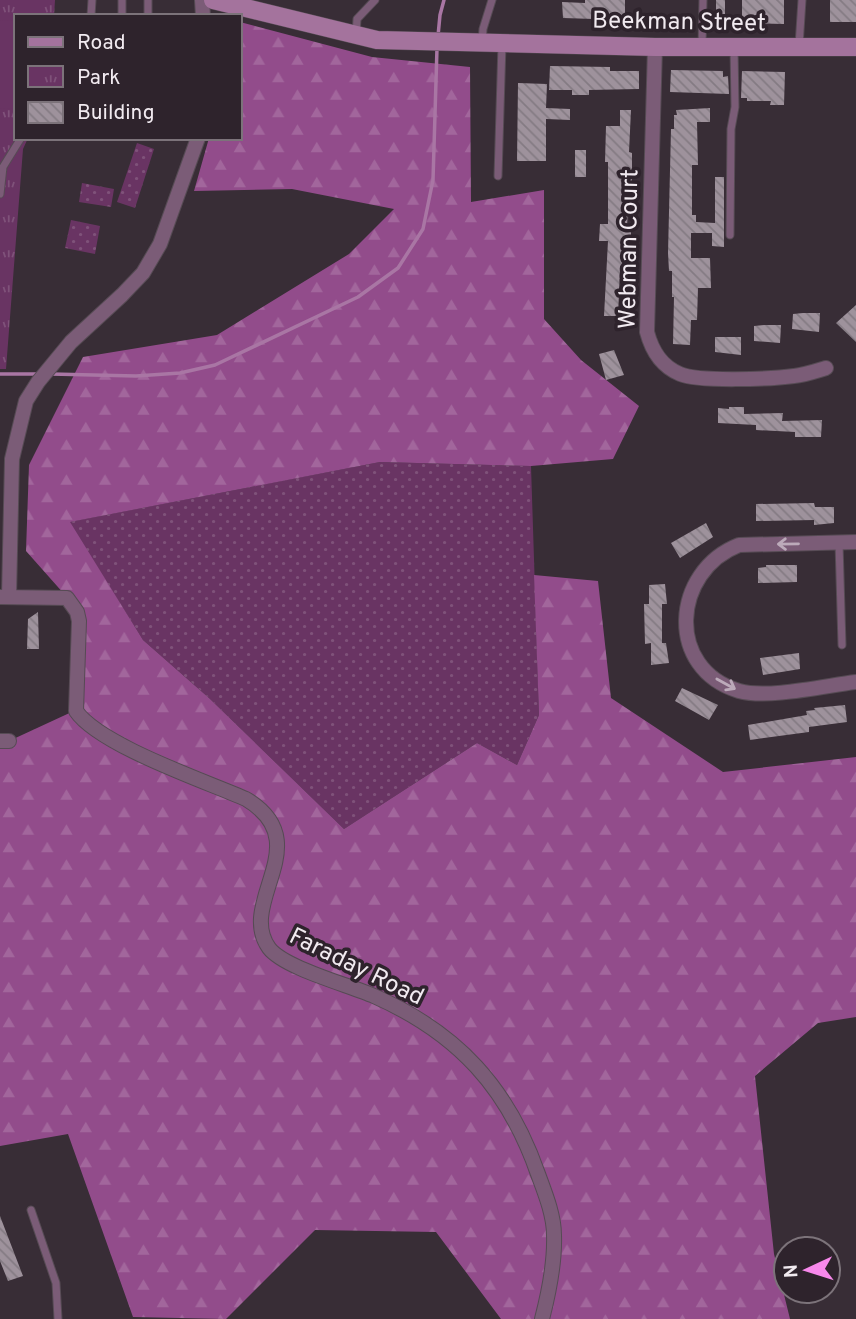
<svg xmlns="http://www.w3.org/2000/svg" width="856" height="1319" viewBox="0 0 856 1319" font-family="Overpass,sans-serif">
  <style>
    .grass { fill: url(#grass-dots) }
    .forest { fill: url(#forest-firs) }
    .park { fill: url(#park-tufts) }
    .pitch { fill: #693463 }
    .lines { fill: none; stroke-linecap: round; stroke-linejoin: round }
    .stream { stroke: #a976a4; stroke-width: 3.5 }
    .building { fill: url(#building-back-hatch) }
    .lane-casing { stroke: #564b54; stroke-width: 9 }
    .street-casing { stroke: #564b54; stroke-width: 16 }
    .secondary-casing { stroke: #564b54; stroke-width: 19 }
    .lane { stroke: #7b5c77; stroke-width: 7 }
    .street { stroke: #7b5c77; stroke-width: 14 }
    .secondary { stroke: #a4739d; stroke-width: 18 }
    .oneway { stroke: #bcaaba }
    .labels { text-anchor: middle; stroke-width: 7; stroke-linejoin: round; paint-order: stroke }
    .street-label { font-size: 24px; fill: #f1eaf0; stroke: #2e232c }
  </style>
  <defs>
    <pattern id="grass-dots" width="8" height="8" patternUnits="userSpaceOnUse" patternTransform="scale(1.75)"><rect width="8" height="8" fill="#693463"/><path d="M2 2h.1M6 6h.1" fill="none" stroke="#7f527a" stroke-width="1.8" stroke-linecap="round"/></pattern>
    <pattern id="forest-firs" width="22" height="20" patternUnits="userSpaceOnUse" patternTransform="scale(1.75)"><rect width="22" height="20" fill="#924c8b"/><path d="M5 1l3.5 6h-7zM16 11l3.5 6h-7z" fill="#a2669c"/></pattern>
    <pattern id="park-tufts" width="24" height="20" patternUnits="userSpaceOnUse" patternTransform="scale(1.75)"><rect width="24" height="20" fill="#693463"/><path d="M3 7l-1-3M5 7V3M7 7l1-3M15 17l-1-3M17 17v-4M19 17l1-3" fill="none" stroke="#7f527a"/></pattern>
    <pattern id="building-back-hatch" width="6" height="6" patternUnits="userSpaceOnUse" patternTransform="scale(1.75)"><rect width="6" height="6" fill="#9e929c"/><path d="M-1 5l2 2M0 0l6 6M5-1l2 2" fill="none" stroke="#847b83"/></pattern>
  </defs>
  <rect width="100%" height="100%" fill="#382d36"/>
  <path class="grass" d="M137 143 154 149 135 208 117 202Z
    M82 183 114 189 111 207 79 202Z
    M71 220 100 226 95 254 65 248Z
    M380 462 531 466 539 715 517 765 477 743 344 829 209 698 143 640 69 522Z"/>
  <path class="forest" d="M240 22 372 57 470 67 471 202 544 190V319L581 360 639 406 613 459 531 466 380 462 70 522 143 640 209 698 344 829 477 743 517 765 539 715 534 575 598 581 611 698 723 772 856 757V1017L818 1023 755 1076 774 1254 790 1319H501L436 1232 315 1230 226 1319 133 1317 68 1134 0 1146V741H9L76 710 73 604 26 551 29 465 83 357 217 335 349 254 394 209 292 189 194 191 209 138H240Z"/>
  <path class="park" d="M0 0H55L54 16H16V138H28L23 149 6 369H0Z"/>
  <path class="pitch" d="M0 20 16 21V109L0 108Z"/>
  <g class="lines">
    <path class="stream" d="M438 36 440 15 444 0
      M0 374H40
      M51 374 136 376 180 373 215 365 358 297 398 268 423 229 433 180 437 48"/>
  </g>
  <path class="building" d="M585 0H625V20L563 18 562 2 585 3Z
    M716 0H725V29H716Z
    M742 0H784V24L742 23Z
    M830 0H856V22H830Z
    M550 66 610 67V71H639V89L589 90V95H572V90H549Z
    M671 70 723 71V77L728 76 729 94 670 92Z
    M742 71 785 72 784 105H770L771 101H747V98H741Z
    M518 83 547 84 546 108 570 109V120L546 119V161H517Z
    M710 108V122H697L698 165H692V215H696V222L715 223V177H724V247L712 246V233H691V258H710L711 288H698L697 320H691L690 345 673 344 674 297H672V271H669L668 253 671 129H674V115H677L676 110Z
    M620 110H631L629 152 632 153V194L631 208H628L627 227H631V240H627L625 270 620 269 618 316H604L608 241H599L600 224H608V162H605L606 126H620Z
    M575 150H586V177H575Z
    M856 305V342L836 323Z
    M803 313H820L819 332 792 329 793 314Z
    M764 325H781L780 343 754 341V326Z
    M715 337H741V355L715 352Z
    M614 350 624 375 606 380 599 354Z
    M729 407H744V414L783 413 782 421 822 420 821 437H795V432L756 430V425L718 423V408L729 409Z
    M814 503 815 507H834V523L814 525V520L756 521V504Z
    M706 523 713 537 680 558 671 543Z
    M766 565H797V582L758 583V568L766 567Z
    M665 584 667 604H662V643H666L669 663 651 665V643L645 644 644 604H649V585Z
    M38 612 39 649H27L28 619Z
    M799 653 800 669 763 675 760 658Z
    M682 688 718 705 709 720 675 701Z
    M845 705 847 722 809 727V732L750 740 748 725 807 715 806 711 815 710 814 708Z
    M0 1216 23 1276 8 1281 0 1261Z"/>
  <g class="lines">
    <g class="lane-casing">
      <path id="lane" d="M91 16 92 0
        M122 16V0
        M148 16V0
        M356 35 357 19 375 0
        M482 43 483 29 492 0
        M702 46 703 0
        M799 46 802 0
        M498 176 502 44
        M0 194 3 167 21 138
        M730 235 731 129 735 107 734 47
        M839 543 842 645
        M31 1210 56 1283 58 1319"/>
    </g>
    <g class="street-casing">
      <path id="street" d="M202 0 203 16
        M655 47 647 332C652 351 661 366 680 374 698 382 772 379 794 376 805 375 816 371 826 368
        M856 542 739 545C672 571 665 669 739 691 768 699 824 686 856 682
        M0 597 67 598 77 612 79 621 76 711C99 745 205 781 246 799 319 843 236 902 269 948 284 968 349 985 374 996 458 1033 508 1088 538 1174 545 1193 554 1215 554 1235 555 1263 549 1292 542 1319
        M9 597 12 459 26 401 38 382 71 342 122 295 143 273 160 244 198 138
        M0 741H9"/>
    </g>
    <g class="secondary-casing">
      <path id="secondary" d="M213 0 377 40 655 47H856"/>
    </g>
    <use href="#lane" class="lane"/>
    <use href="#street" class="street"/>
    <use href="#secondary" class="secondary"/>
  </g>
  <defs><path id="oneway-shaft" d="M-6 0H5M1.5-3L5.5 0L1.5 3" fill="none" stroke-width="1.6" stroke-linecap="round" stroke-linejoin="round" transform="scale(1.75)"/></defs>
  <g class="oneway">
    <use href="#oneway-shaft" transform="translate(788 544) rotate(179)"/>
    <use href="#oneway-shaft" transform="translate(726 684) rotate(29)"/>
  </g>
  <g class="labels">
    <g class="street-label">
      <text transform="translate(679 21) rotate(1)" y="8">Beekman Street</text>
      <text transform="translate(628 249) rotate(-89)" y="8">Webman Court</text>
      <text transform="translate(357 966) rotate(26)" y="8">Faraday Road</text>
    </g>
  </g>
  <rect x="14" y="14" width="228" height="126" fill="#2e232c" stroke="#7c737a" stroke-width="2"/>
  <rect x="28" y="37" width="35" height="10" fill="#a4739d" stroke="#7c737a" stroke-width="2"/>
  <text x="77" y="49" font-size="21" fill="#f1eaf0">Road</text>
  <rect x="28" y="66" width="35" height="21" fill="url(#park-tufts)" stroke="#7c737a" stroke-width="2"/>
  <text x="77" y="84" font-size="21" fill="#f1eaf0">Park</text>
  <rect x="28" y="102" width="35" height="21" fill="url(#building-back-hatch)" stroke="#7c737a" stroke-width="2"/>
  <text x="77" y="119" font-size="21" fill="#f1eaf0">Building</text>
  <g transform="translate(807 1270) rotate(266)"><circle r="33" fill="#2e232c" stroke="#7c737a" stroke-width="2"/>
  <path d="M0-5L12 26L0 18L-12 26Z" fill="#f788eb"/>
  <text y="-10" font-size="19" font-weight="bold" text-anchor="middle" fill="#f1eaf0">N</text>
  </g>
</svg>
